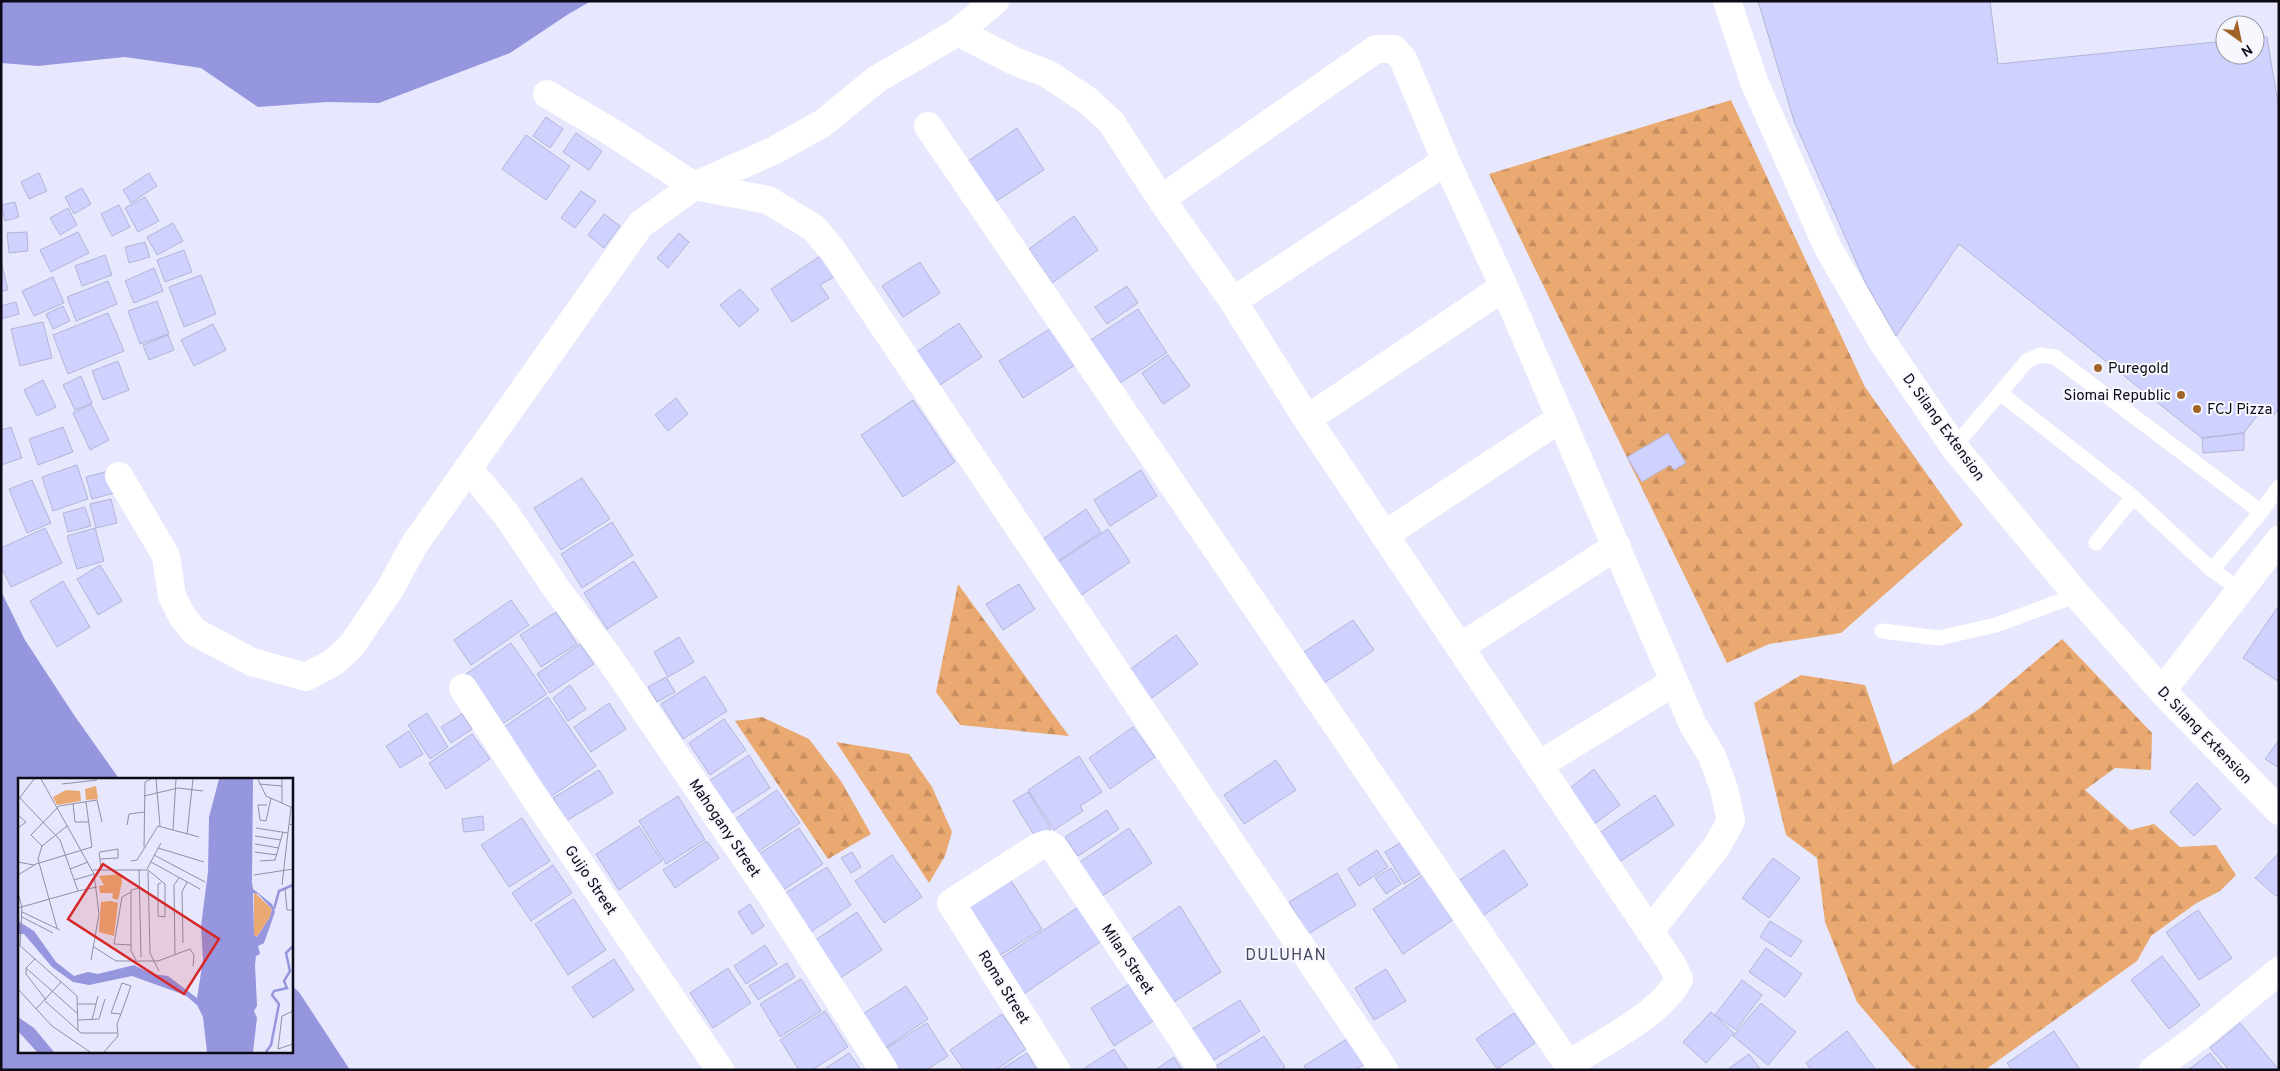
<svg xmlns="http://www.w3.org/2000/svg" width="2280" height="1071" viewBox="0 0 2280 1071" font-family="Overpass,sans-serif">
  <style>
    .forest { fill: url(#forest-firs) }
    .water { fill: #9696de }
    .building { fill: #cfd1fe; stroke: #b3b5d7 }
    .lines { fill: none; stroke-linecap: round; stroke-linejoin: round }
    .service { stroke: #fff; stroke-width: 15 }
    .minor { stroke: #fff; stroke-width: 28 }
    .poi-dot { fill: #a16328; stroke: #f7f7fe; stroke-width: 2 }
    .labels { text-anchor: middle; stroke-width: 4; stroke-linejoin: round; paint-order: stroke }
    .poi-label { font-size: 15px; fill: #0c0b17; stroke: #f7f7fe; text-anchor: start }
    .street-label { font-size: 15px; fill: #0c0b17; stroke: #f7f7fe }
    .neighbourhood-label { font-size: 16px; letter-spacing: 1px; fill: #484865; stroke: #f7f7fe }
    .inset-river { fill: none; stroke: #9696de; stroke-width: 2.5 }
    .inset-road { fill: none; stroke: #8f90a2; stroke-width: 1 }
    .view { fill: #d62828; fill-opacity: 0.15; stroke: #d62828; stroke-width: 2.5 }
    .inset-edge { fill: none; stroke: #0c0b17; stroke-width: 2.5 }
  </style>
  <defs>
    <pattern id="forest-firs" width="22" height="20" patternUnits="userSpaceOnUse" patternTransform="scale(1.25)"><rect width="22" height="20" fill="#eaa971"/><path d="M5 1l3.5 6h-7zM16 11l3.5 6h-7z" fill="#c89061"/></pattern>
  </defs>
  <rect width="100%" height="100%" fill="#e7e8fe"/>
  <path class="forest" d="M1731 100 1865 387 1963 525 1841 633 1769 644 1727 663 1489 174Z
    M958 584 1069 736 960 725 936 692Z
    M2062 639 2152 733 2151 770 2115 768 2085 790 2130 830 2154 824 2180 847 2216 845 2236 875 2220 891 2195 904 2151 936 2137 961 1985 1070H1918L1911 1065 1857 1002 1825 922 1817 858 1786 835 1754 703 1801 675 1865 685 1893 765 1979 709Z
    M762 717 809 739 841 781 871 834 828 859 735 721Z
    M836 742 909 754 932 787 952 832 945 856 929 883Z"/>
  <path class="water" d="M1 1H591L567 15 510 53 379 103 327 102 258 107 201 68 125 57 38 66 1 63Z
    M1 591 25 640 74 715 120 780H19V1052H291V989L293 987 299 992 350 1070H1Z"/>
  <path class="building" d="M1758 1H1990L1998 64 2225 41V55H2255V38L2267 37 2279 110V408L2274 415 2265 405 2244 433 2202 438 1959 244 1896 336 1866 284 1794 121Z
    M546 117 563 129 550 148 533 136Z
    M1017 128 1044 170 995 202 968 161Z
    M576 133 602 151 589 170 563 152Z
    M526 135 570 166 546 200 502 169Z
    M39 173 47 191 29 199 21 182Z
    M149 173 157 186 131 203 123 190Z
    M82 188 91 204 74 214 65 197Z
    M581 191 596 201 575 228 561 218Z
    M145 197 159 221 138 232 125 208Z
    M15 202 19 217 5 221 1 205Z
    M119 205 130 227 112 236 101 214Z
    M68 208 77 225 60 235 50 218Z
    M604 214 620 226 604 248 588 235Z
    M1074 216 1098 250 1052 283 1029 249Z
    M173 223 183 241 157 255 147 237Z
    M27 232 28 251 9 253 7 233Z
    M78 232 89 253 51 272 40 250Z
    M679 233 689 242 668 268 657 258Z
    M145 242 150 257 129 263 125 247Z
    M184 250 192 272 165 282 157 260Z
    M105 255 112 275 82 286 75 266Z
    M820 256 834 277 820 285 829 298 792 322 771 289Z
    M1 261 8 290 1 291Z
    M920 262 940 293 903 317 882 286Z
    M154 268 163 291 134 303 125 281Z
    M201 275 216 314 184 327 169 287Z
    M53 277 64 303 34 316 22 291Z
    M108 281 117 304 76 321 67 297Z
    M1127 286 1138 303 1107 324 1095 307Z
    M740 289 759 310 739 327 720 305Z
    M157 301 169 334 140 344 128 311Z
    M16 302 19 314 1 319V306Z
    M63 306 70 321 53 329 46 314Z
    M1138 309 1167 353 1114 387 1086 343Z
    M108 313 124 351 68 374 53 335Z
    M43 322 52 358 20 366 11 329Z
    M959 323 982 357 937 387 915 353Z
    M213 324 226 350 194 366 181 340Z
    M1051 328 1075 365 1023 398 999 361Z
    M168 335 174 350 149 360 143 345Z
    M1168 355 1190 386 1163 404 1142 373Z
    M118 361 129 390 103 400 92 371Z
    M81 376 92 403 75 410 63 385Z
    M43 380 56 407 37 416 24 390Z
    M676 398 688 414 668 431 655 415Z
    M913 400 955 462 903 497 861 435Z
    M91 404 109 440 90 450 73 413Z
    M11 427 22 458 1 465V430Z
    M63 427 73 452 38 465 29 439Z
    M1668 433 1686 463 1674 470 1670 465 1642 482 1627 457Z
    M2244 433V450L2203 453 2202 438Z
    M77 465 88 499 53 511 42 477Z
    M1141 470 1157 496 1110 526 1094 500Z
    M108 471 114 493 92 499 86 477Z
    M582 478 610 519 561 550 534 508Z
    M32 480 51 523 27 533 9 489Z
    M111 499 117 523 96 528 90 504Z
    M85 507 91 526 68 532 63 513Z
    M1086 509 1101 532 1058 561 1043 539Z
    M612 522 633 555 582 588 561 554Z
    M45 528 62 563 11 587 1 567V548Z
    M95 528 104 561 77 569 67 536Z
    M1108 529 1130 562 1080 596 1057 563Z
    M634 561 657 597 607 629 584 593Z
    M100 565 122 601 98 615 77 579Z
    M63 581 90 627 57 647 30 601Z
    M1019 584 1035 609 1003 630 986 604Z
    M511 600 529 625 471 665 454 640Z
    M2277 608 2279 609V682L2243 658Z
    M556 612 577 644 541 667 520 635Z
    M1353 620 1374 650 1321 685 1301 654Z
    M1176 635 1198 664 1149 700 1128 671Z
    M679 637 694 662 668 677 654 652Z
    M511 643 547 694 501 725 466 674Z
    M580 644 594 664 550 693 537 674Z
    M705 676 727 711 683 739 661 704Z
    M666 677 675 692 657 702 648 687Z
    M570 685 586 709 568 721 553 698Z
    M548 697 596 766 549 798 501 729Z
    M609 703 626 729 591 752 574 727Z
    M427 713 448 747 430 759 408 725Z
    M462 714 472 729 451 743 441 727Z
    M724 719 746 750 710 775 689 743Z
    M1133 727 1155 757 1110 789 1089 758Z
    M409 731 423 754 400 768 386 746Z
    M472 734 490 759 446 789 429 763Z
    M2279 740V768L2265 759Z
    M749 755 770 788 730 814 709 781Z
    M1079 756 1102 792 1080 806 1083 811 1054 830 1028 790Z
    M1276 760 1296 790 1244 824 1224 795Z
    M1594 769 1620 805 1589 828 1564 793Z
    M599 770 613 793 566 821 553 798Z
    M2197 783 2221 809 2194 836 2170 812Z
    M777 790 800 823 755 854 732 821Z
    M1028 792 1051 829 1036 838 1013 801Z
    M1655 795 1674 825 1618 863 1595 836Z
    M678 796 705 840 666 864 639 821Z
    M1107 810 1119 829 1078 856 1065 837Z
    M483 816 484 830 464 832 462 819Z
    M522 818 550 861 509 887 481 845Z
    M639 826 662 861 619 890 596 854Z
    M799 828 823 864 780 892 756 856Z
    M1129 828 1152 863 1099 898 1077 864Z
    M1405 840 1424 871 1404 884 1385 852Z
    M707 841 719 858 675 888 663 870Z
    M1377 850 1388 867 1359 886 1348 869Z
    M1504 850 1528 885 1478 919 1454 884Z
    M852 852 861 867 851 873 841 858Z
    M2279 853V894L2276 896 2255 878Z
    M892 855 922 897 884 923 855 881Z
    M1773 858 1800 878 1769 918 1742 898Z
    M553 865 572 893 531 921 512 893Z
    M827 867 851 905 809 933 784 894Z
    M1391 868 1401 884 1386 894 1375 878Z
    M1337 873 1356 905 1308 934 1289 902Z
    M1423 875 1453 920 1403 954 1373 909Z
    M1010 879 1042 929 996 958 964 909Z
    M574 899 606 950 568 975 535 924Z
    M750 904 764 926 752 934 738 912Z
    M1080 906 1103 940 1022 995 998 960Z
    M1180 906 1221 972 1169 1005 1129 941Z
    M2198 910 2232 958 2199 980 2166 932Z
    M857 912 882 950 836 981 811 943Z
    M1770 921 1802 941 1791 957 1760 937Z
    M765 945 777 964 746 984 734 966Z
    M1766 948 1802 974 1785 997 1749 972Z
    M2162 956 2200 1005 2169 1029 2131 980Z
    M614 959 634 990 593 1018 572 987Z
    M787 963 795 977 758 1000 749 986Z
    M728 968 751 1003 713 1028 690 993Z
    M1386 969 1406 1001 1374 1020 1355 988Z
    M801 979 821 1011 780 1037 760 1004Z
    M1742 980 1762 995 1736 1030 1715 1015Z
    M1134 981 1158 1018 1114 1046 1091 1008Z
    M906 986 928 1019 882 1050 860 1016Z
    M1240 1000 1260 1031 1209 1063 1189 1031Z
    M1761 1003 1796 1032 1768 1065 1733 1036Z
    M825 1011 848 1047 812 1070H799L780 1040Z
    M1711 1012 1734 1033 1706 1063 1683 1042Z
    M1514 1013 1535 1043 1497 1069 1476 1039Z
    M1002 1014 1026 1049 996 1070H964L950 1050Z
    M927 1023 948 1056 926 1070H898L885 1049Z
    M2240 1023 2279 1070H2229L2210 1048Z
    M1847 1031 1876 1070H1811L1806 1063Z
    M2054 1031 2080 1070H2012L2007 1063Z
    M1264 1036 1285 1067 1280 1070H1216L1214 1067Z
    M1350 1037 1366 1063 1355 1070H1307L1304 1066Z
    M1114 1049 1128 1070H1082Z
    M849 1053 861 1070H827L826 1068Z
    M1027 1053 1037 1070H1000Z
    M2210 1053 2224 1070H2188Z
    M1749 1054 1761 1070H1727Z
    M1174 1057 1182 1070H1155Z"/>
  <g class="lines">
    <path class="service" d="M2000 393 2133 497 2212 570
      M1954 447 2027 361 2040 355 2055 357 2261 512
      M2096 543 2133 497
      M2240 590 2212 570 2261 512 2279 487
      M1882 631 1939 638 1996 625 2077 595"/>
    <path class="minor" d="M1727 1 1755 84 1828 248 1882 341 1954 447 2077 595 2162 691 2279 811
      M958 32 1014 61 1048 74 1087 100 1111 122 1161 199 1233 301 1307 419 1672 964 1679 979C1662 1014 1601 1043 1568 1065
      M547 94 613 133 694 186 768 200 814 228 833 251 1384 1070
      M928 126 1572 1070
      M1161 199 1376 49H1394L1403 59 1446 161 1504 287 1693 725 1712 756 1724 789 1731 821 1717 846 1650 931
      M1233 301 1446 161
      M1307 419 1504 287
      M468 468 506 514 558 591 607 655 771 895 884 1070
      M119 476 166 556 172 596 182 616 195 632 252 662 306 677 334 662 352 645 390 589 414 545 641 224 694 186 775 150 823 123 877 79 958 32 995 1
      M1386 534 1561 418
      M1460 647 1617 546
      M463 688 529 789 720 1070
      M2162 691 2279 540
      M1539 765 1674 682
      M1056 1070 951 903 1038 847 1047 844 1054 848 1203 1070
      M2153 1070 2197 1038 2279 971"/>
  </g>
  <g class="poi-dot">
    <circle cx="2098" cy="368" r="5"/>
    <circle cx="2181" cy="395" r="5"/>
    <circle cx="2197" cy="409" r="5"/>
  </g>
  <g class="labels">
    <g class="poi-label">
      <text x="2108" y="373">Puregold</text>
      <text x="2171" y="400" text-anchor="end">Siomai Republic</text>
      <text x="2207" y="414">FCJ Pizza</text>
    </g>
    <g class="street-label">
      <text transform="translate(1944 427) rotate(54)" y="5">D. Silang Extension</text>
      <text transform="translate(2205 735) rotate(46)" y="5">D. Silang Extension</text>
      <text transform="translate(725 828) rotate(56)" y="5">Mahogany Street</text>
      <text transform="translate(591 880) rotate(56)" y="5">Guijo Street</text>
      <text transform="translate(1128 959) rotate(56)" y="5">Milan Street</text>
      <text transform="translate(1004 987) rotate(58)" y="5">Roma Street</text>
    </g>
    <g class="neighbourhood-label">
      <text x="1286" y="960">DULUHAN</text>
    </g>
  </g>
  <g transform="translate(18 778)">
    <rect width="275" height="275" fill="#e7e8fe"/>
    <path d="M48 12 62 13 63 23 39 27 35 19ZM236 114 254 131 252 139 239 159 236 157Z" fill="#eaa971"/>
    <path d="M78 8 80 21 68 22 67 11ZM103 96 104 104 100 122 94 120 95 115H82L81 108 86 107 81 98ZM93 123 100 125 96 158 81 154 83 124Z" fill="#eaa971"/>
    <path d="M201 1H235L234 105 235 111 254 126 257 134 246 165 240 168 242 176 238 178 237 187 239 228 236 233 239 240 235 274H189L185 239 179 227 167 217 114 198 71 207 55 204 34 189 6 156H0V143L16 153 38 184 56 198 70 194 80 196 116 187 134 196 150 198 179 220 185 182 183 148 190 94 191 39ZM235 115 240 116 254 131 252 139 239 159 236 157ZM0 239 16 250 36 274H19L0 253Z" fill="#9696de" fill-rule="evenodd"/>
    <path class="inset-river" d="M189 107 203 109 208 105 218 58 224 48 233 41M256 131 261 113 275 107M248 274 253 267 261 226 254 217 256 213 269 210 266 203 272 193 268 175 275 168"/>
    <path class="inset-road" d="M23 1 76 96 81 136 73 182M138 1 142 48M240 1 248 18 275 30M44 6 79 2M241 6 264 8M126 18 160 10 185 13M0 22 16 1M264 25V1M55 26 57 44H70M249 27H240L242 42 248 43 253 20M0 37 8 44 0 50M271 46 273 29M109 47 111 36 127 34M238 50 270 55M155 52 158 1M169 56 175 1M237 58 263 62M237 66 261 70M24 68 13 57 41 28 79 22 84 44M126 69 127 4 133 1M140 70 186 84M237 74 259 77M136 77 187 104M82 81 100 80V71L82 74 81 75 82 81 83 91M113 83 119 82 140 48 181 59M242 83 257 82 265 54M0 84 16 87M133 84 182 111M52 91 70 84M121 91 123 179M129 91 143 65M75 92H130L147 106V139L140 138V106L143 105M130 93 132 175 141 193M0 97 18 86 74 69 68 24M236 97 275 91M56 102 76 96M264 107 271 46 275 47M267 110 269 132H275M60 113 79 109M113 114 104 119 96 166 113 167M0 115 4 129 2 167M0 130 60 113 42 62 2 20M4 134 42 152M4 139 35 155M39 150 20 81 24 68 49 48M165 165 164 114 169 104M0 166 59 218 60 253M76 169 98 183H140L172 171 176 177 175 188M157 176 156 107 161 100M17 181 8 190V196L28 222M118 182 113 173V112L121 110M8 190 60 236M0 211 34 248 72 274M27 223 63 255H99M60 226H78M18 231 43 204M275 233 264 238 260 271 275 266M60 242 81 241 87 221M74 242 80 218M86 274 100 258 99 246 103 236 113 208 104 205 93 235 103 236"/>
    <path class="view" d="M85 86 201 161 166 216 50 141Z"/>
    <rect width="275" height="275" class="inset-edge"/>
  </g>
  <rect width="2280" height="1071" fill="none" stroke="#0c0b17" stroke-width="5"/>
  <g transform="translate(2240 40) rotate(147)"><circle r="24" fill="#f7f7fe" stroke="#9999a2"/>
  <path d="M0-4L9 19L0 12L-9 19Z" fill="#a16328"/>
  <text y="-8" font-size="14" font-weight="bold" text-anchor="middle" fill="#0c0b17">N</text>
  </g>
</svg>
